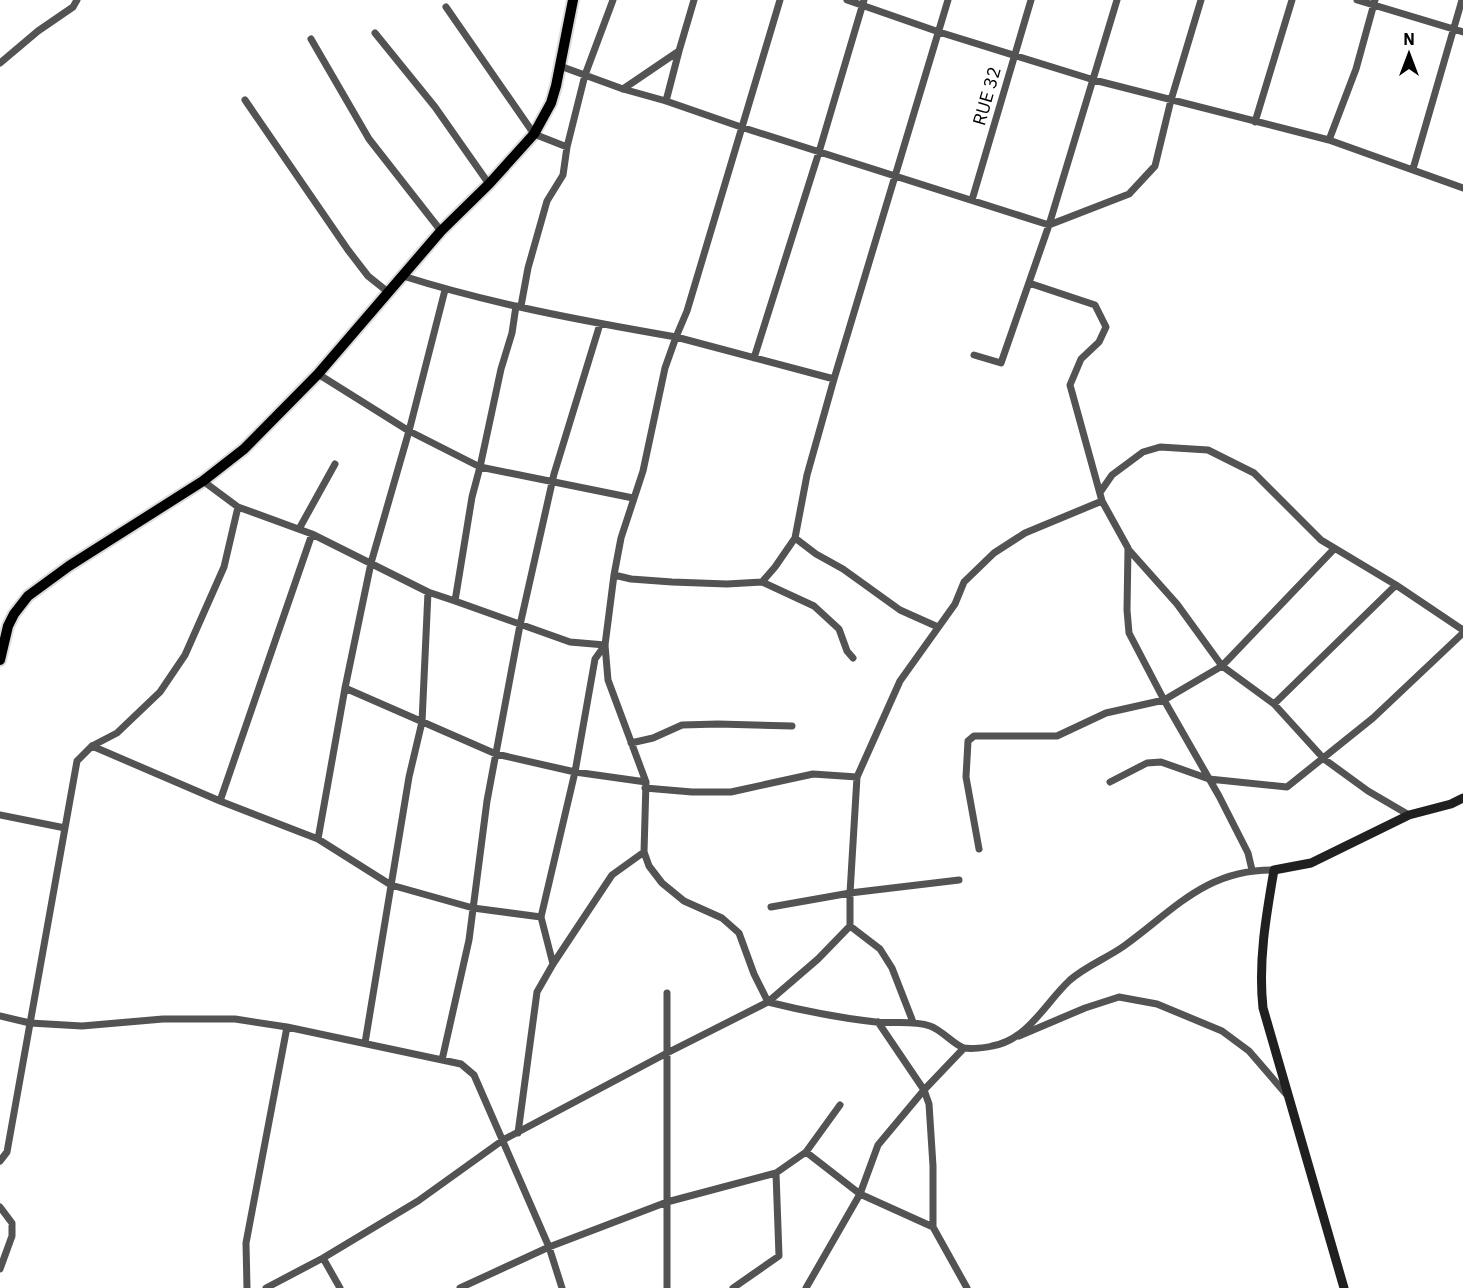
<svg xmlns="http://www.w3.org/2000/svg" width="1463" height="1288" viewBox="0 0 1463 1288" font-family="'IBM Plex Sans',sans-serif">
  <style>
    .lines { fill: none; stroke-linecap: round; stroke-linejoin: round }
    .primary-casing { stroke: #dbdbdb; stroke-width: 14 }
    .street { stroke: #535353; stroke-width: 7 }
    .secondary { stroke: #202020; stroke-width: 9 }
    .primary { stroke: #000; stroke-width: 10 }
    .labels { text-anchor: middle; stroke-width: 4.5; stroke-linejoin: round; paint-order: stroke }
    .street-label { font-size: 18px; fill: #000; stroke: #fff }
  </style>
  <rect width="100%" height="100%" fill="#fff"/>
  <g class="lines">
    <g class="primary-casing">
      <path id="primary" d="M0 660 8 626 14 614 28 596 69 566 203 481 244 449 318 374 441 231 489 184 534 134 551 103 556 86 573 0"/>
    </g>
    <path class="street" d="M780 0 687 311 676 337 834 379
      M847 0 939 32 1094 80 1329 140 1463 188
      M1357 0 1463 32
      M446 7 534 134 567 147
      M375 33 435 107 489 184
      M311 39 369 139 441 231
      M0 63 38 31 73 7 77 0
      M560 66 623 89 666 101 741 127 1049 225 1129 194 1155 166 1171 100 1201 0
      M623 89 679 51 694 0
      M245 100 348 250 368 276 388 292
      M666 101 679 51
      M1255 122 1292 0
      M1329 140 1356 69 1375 0
      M1413 169 1462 0
      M972 200 1031 0
      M403 276C491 304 584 321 676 337L665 368 643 471 621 538 614 575 605 645 608 680 646 782 644 852 649 866 662 883 684 901 722 918 739 933 754 974 768 1002C804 1011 839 1018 876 1022 894 1024 912 1020 930 1026 942 1030 954 1045 964 1048 971 1049 985 1048 992 1046 1028 1040 1045 1003 1070 980 1086 966 1107 958 1124 946 1174 910 1206 869 1274 870
      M1029 283 1095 305 1106 327 1099 342 1081 359 1070 385 1102 501 1128 548 1127 610 1129 633 1164 700 1219 796 1248 853 1252 870
      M516 306 512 333 501 369 480 467 472 497 455 601 570 642 605 645
      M521 306 528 268 547 201 563 175 567 147 585 75 613 0
      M974 355 1001 363 1049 225 1117 0
      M754 358 819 152 864 0
      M318 374 409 431 480 467 633 498
      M203 481 238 507 312 534 428 592 455 601
      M1101 491 1112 475 1143 452 1160 447 1208 450 1254 473 1321 540 1396 585 1463 630
      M299 529 335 464
      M795 538 816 554 843 569 900 610 938 627
      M1128 549 1177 604 1222 666 1274 704 1324 759 1368 791 1409 815
      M614 575 631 579 672 582 727 584 762 582 814 606 839 629 847 651 853 658
      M762 582 775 567 795 538 807 475 834 379 948 0
      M345 688 496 754 575 772 646 782
      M1274 704 1396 585
      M631 743 653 738 682 725 718 724 792 726
      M92 746 220 801 318 839 391 885 473 908 541 917
      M1110 782 1147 763 1161 762 1209 779 1287 787 1373 718 1463 633
      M645 788 692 792H731L813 774 857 777
      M220 801 312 534
      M0 815 65 828
      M318 839 345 688 371 563 409 431 445 290
      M979 849 966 777 968 741 974 736H1057L1106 713 1164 700 1222 666 1334 549
      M771 907 850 893 959 880
      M850 926 880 949 892 968 913 1022
      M553 964 541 917 575 772 595 659 605 645
      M0 1016 30 1023 82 1026 163 1019H235L287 1027 461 1064 474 1075 549 1247 562 1288
      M878 1022 924 1090 929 1104 933 1166V1227L967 1288
      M1019 1036 1085 1008 1119 997 1157 1004 1222 1031 1249 1051 1286 1094
      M365 1043 409 777 422 722 428 592
      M442 1060 469 940 487 801 520 625 554 474 600 324
      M518 1133 537 992 553 964 612 875 644 852
      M806 1152 860 1194 933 1227
      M0 1161 7 1152 77 761 92 746 117 733 160 692 185 655 224 567 238 507
      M0 1207 12 1223V1236L0 1269
      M323 1258 340 1288
      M247 1288 246 1243 287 1027
      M266 1288 323 1258 418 1201 503 1140 667 1053 768 1002 818 959 850 926V893L857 777 900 681 955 604 964 582 994 553 1025 533 1102 501
      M460 1288 549 1247 667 1202 776 1173 806 1152 840 1105
      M667 1288V993
      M733 1288 779 1256 776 1173
      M806 1288 860 1194 878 1145 924 1090 964 1048"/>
    <path class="secondary" d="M1344 1288 1263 1008C1258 962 1266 916 1274 870L1311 863 1409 815 1451 804 1463 798"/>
    <use href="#primary" class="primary"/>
  </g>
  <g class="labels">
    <g class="street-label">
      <text transform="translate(987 96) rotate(-74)" y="6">RUE 32</text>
    </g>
  </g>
  <g transform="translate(1409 54)" stroke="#ffffff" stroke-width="4.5" paint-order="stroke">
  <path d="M0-4.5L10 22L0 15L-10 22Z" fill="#000000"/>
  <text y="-9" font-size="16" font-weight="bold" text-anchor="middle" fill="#000000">N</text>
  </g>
</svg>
